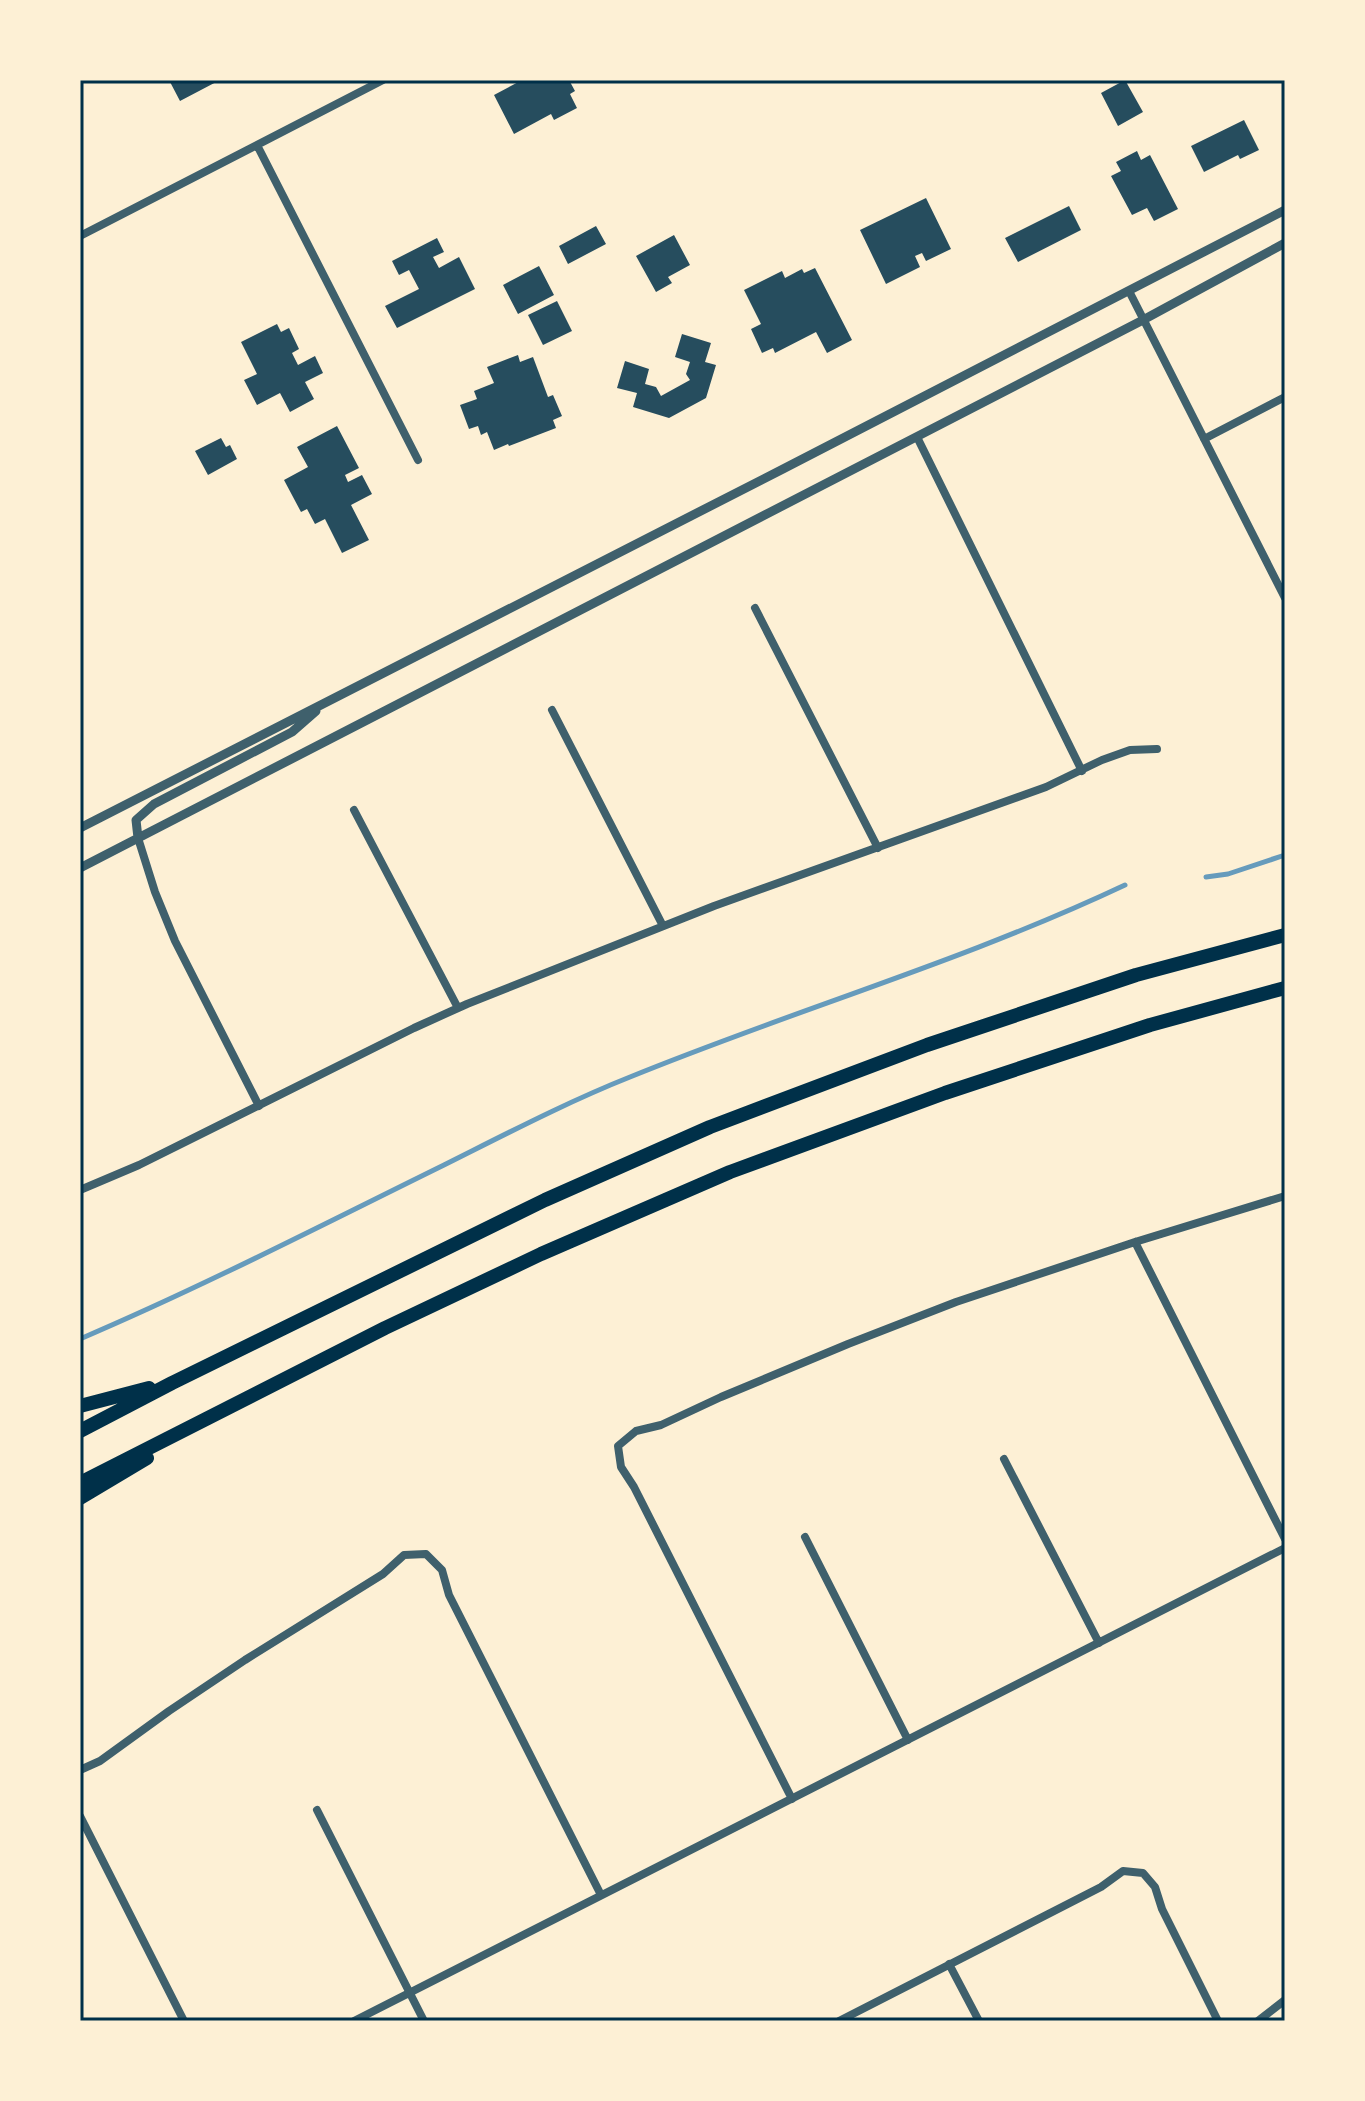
<svg xmlns="http://www.w3.org/2000/svg" width="1365" height="2101" viewBox="0 0 1365 2101" font-family="'Exo 2',sans-serif">
  <style>
    .lines { fill: none; stroke-linecap: round; stroke-linejoin: round }
    .stream { stroke: #669bbc; stroke-width: 5 }
    .building { fill: #264d5e }
    .minor { stroke: #3f606c; stroke-width: 8 }
    .tertiary { stroke: #3f606c; stroke-width: 9 }
    .motorway { stroke: #003049; stroke-width: 14 }
    .neatline { fill: none; stroke: #003049; stroke-width: 3 }
  </style>
  <rect width="100%" height="100%" fill="#fdf0d5"/>
  <g class="lines">
    <path class="stream" d="M1206 877 1228 874 1285 855
      M80 1339C204 1286 324 1224 444 1165 506 1134 567 1102 630 1077 794 1010 964 961 1125 885"/>
  </g>
  <path class="building" d="M169 80H220L180 101Z
    M522 80H569L575 91 570 94 577 108 554 120 551 114 514 134 494 95Z
    M1125 80 1143 112 1118 126 1101 93Z
    M1244 120 1259 150 1240 159 1238 155 1204 172 1191 146Z
    M1137 151 1141 160 1150 155 1178 209 1154 221 1147 208 1132 215 1111 176 1121 171 1116 162Z
    M926 198 951 249 926 261 922 253 915 256 920 267 886 284 860 230Z
    M1069 206 1081 230 1018 262 1005 238Z
    M596 226 606 244 568 264 559 246Z
    M674 235 690 265 668 277 672 283 656 292 636 256Z
    M437 238 444 252 433 257 439 268 459 257 475 289 397 328 385 306 419 289 409 270 399 275 392 261Z
    M539 266 554 295 518 314 503 285Z
    M815 268 852 340 827 353 816 332 775 353 773 348 762 353 751 329 761 324 744 290 782 271 785 278 802 269 804 273Z
    M557 301 572 331 543 345 528 315Z
    M277 324 281 332 289 328 299 349 292 353 298 365 315 356 323 373 305 382 314 399 290 412 280 393 257 405 244 380 257 374 241 342Z
    M682 334 711 343 705 362 716 365 706 398 669 418 633 407 637 393 617 388 625 361 649 369 645 384 656 387 661 396 690 380 686 374 690 362 675 357Z
    M518 355 520 362 533 357 548 397 553 395 562 416 553 420 556 428 509 446 508 444 494 450 487 432 481 435 478 426 469 429 460 405 477 399 474 391 494 383 487 367Z
    M337 426 359 468 345 475 348 482 362 475 372 494 351 505 369 540 342 553 325 519 315 524 307 509 301 512 284 480 308 467 297 447Z
    M221 438 226 447 230 445 237 459 208 475 195 451Z"/>
  <g class="lines">
    <path class="minor" d="M257 145 418 460
      M80 236 383 80
      M1129 291 1285 598
      M917 437 1082 771
      M1204 439 1285 397
      M755 608 878 848
      M552 710 663 926
      M354 810 458 1008
      M138 838 155 892 175 941 259 1106
      M80 1190 139 1165 414 1028 467 1004 714 906 1046 787 1102 760 1130 750 1157 749
      M1135 1242 1285 1539
      M1004 1459 1099 1643
      M805 1537 908 1740
      M80 1770 100 1761 169 1711 245 1660 383 1574 404 1555 426 1554 442 1570 449 1595 601 1895
      M792 1799 634 1487 621 1467 618 1446 636 1431 661 1425 721 1397 848 1344 956 1302 1135 1242 1285 1196
      M317 1810 424 2021
      M80 1816 184 2021
      M949 1964 979 2021
      M354 2021 1285 1548
      M839 2021 1101 1887 1123 1871 1143 1873 1155 1887 1162 1909 1218 2021
      M1258 2021 1285 2000"/>
    <path class="tertiary" d="M80 828 783 469 1285 210
      M138 838 136 820 154 804 292 732 316 711
      M80 868 1143 320 1285 243"/>
    <path class="motorway" d="M80 1406 149 1388
      M80 1431 172 1383 545 1200 710 1127 927 1045 1136 975 1285 935
      M80 1483 385 1328 541 1254 730 1172 945 1093 1150 1025 1285 988
      M80 1498 147 1458"/>
  </g>
  <rect width="1365" height="2101" fill="none" stroke="#fdf0d5" stroke-width="164"/>
  <rect x="82" y="82" width="1201" height="1937" class="neatline"/>
</svg>
